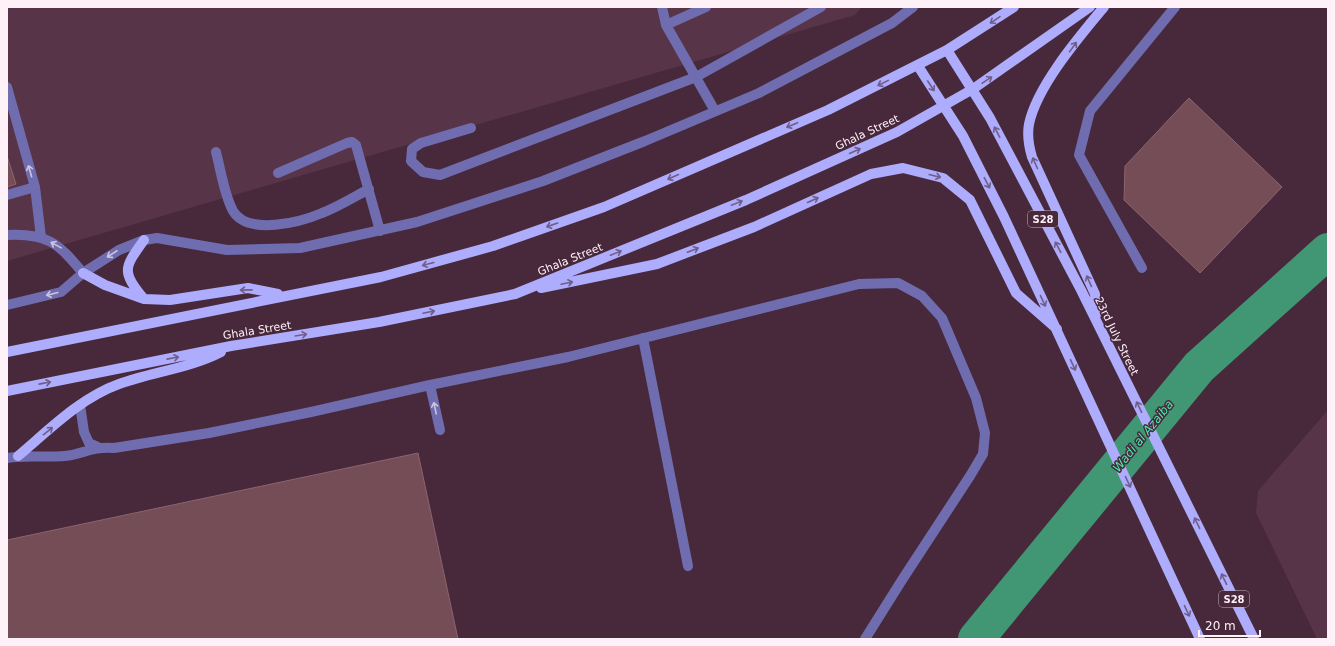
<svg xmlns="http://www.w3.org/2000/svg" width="1335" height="646" viewBox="0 0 1335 646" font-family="'DejaVu Sans',sans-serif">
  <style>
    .built { fill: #583449 }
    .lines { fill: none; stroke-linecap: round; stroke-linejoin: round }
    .river { stroke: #419774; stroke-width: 36 }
    .building { fill: #744d56; stroke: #8d646d }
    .minor { stroke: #6f6daf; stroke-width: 10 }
    .major { stroke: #aeacfd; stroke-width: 10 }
    .oneway { stroke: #715d89 }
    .oneway2 { stroke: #ccc3de }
    .labels { text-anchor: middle; stroke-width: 3; stroke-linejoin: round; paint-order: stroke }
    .shield { fill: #48283b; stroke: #c7b5bf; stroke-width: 1 }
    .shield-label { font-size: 10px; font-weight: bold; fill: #fef1f7 }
    .street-label { font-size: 11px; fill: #fef1f7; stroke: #48283b }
    .water-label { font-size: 12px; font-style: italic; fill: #4aeaaf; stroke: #48283b }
  </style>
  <rect width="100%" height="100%" fill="#48283b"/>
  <path class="built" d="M7 7H862L855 15 7 261Z
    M1328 410V639H1317L1256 513 1258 491Z"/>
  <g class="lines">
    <path class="river" d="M976 639 1199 367 1328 251"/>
  </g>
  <path class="building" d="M1189 98 1282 187 1200 273 1124 200 1125 166Z
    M7 156 16 184 7 187Z
    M418 453 458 639H7V540Z"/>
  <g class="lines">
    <path class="minor" d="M662 7 666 25 715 111
      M666 25 706 7
      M7 87 35 187 41 237
      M471 128 421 143 412 149 411 161 423 172 440 175 696 77 821 7
      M216 152C221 171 224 194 233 211 248 236 301 222 322 213 338 207 354 197 369 189
      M278 173 347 143 352 142 356 145 380 231
      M7 195 35 187
      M7 235C48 233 58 243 83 273
      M1142 268 1079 155 1090 111 1175 7
      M7 305 61 292 83 273 119 250 144 240 157 238 227 250 300 248 417 222 543 181 645 141 759 93 892 23 913 7
      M643 338 688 566
      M430 385 440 430
      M80 405 84 432 89 443 98 447
      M7 458C28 454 50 459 72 455 89 451 94 447 114 448L209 433 311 412 430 385 568 357 859 284 898 283 922 296 942 318 976 398 985 433 983 454 970 476 902 580 865 639"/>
    <path class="major" d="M947 50 990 118 1081 290 1254 639
      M918 66 963 136 1004 217 1200 639
      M83 273 105 285 144 299 170 300 248 288 278 294
      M541 288 657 264 754 227 871 174 903 168 943 178 970 200 1016 293 1057 329
      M144 299C121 271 124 268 144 240
      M1096 315 1095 294 1032 157C1029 147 1027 135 1029 124 1037 86 1079 37 1104 7
      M7 352 381 277 493 246 604 207 828 110 947 50 1014 7
      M7 391 231 346 379 322 515 294 746 200 897 132 973 89 1090 7
      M18 456C49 430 80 398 119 384 152 372 190 368 221 352"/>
  </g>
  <defs><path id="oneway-shaft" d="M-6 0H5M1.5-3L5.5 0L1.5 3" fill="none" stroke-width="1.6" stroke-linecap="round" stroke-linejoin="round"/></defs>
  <g class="oneway">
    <use href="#oneway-shaft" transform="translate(995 20) rotate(146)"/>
    <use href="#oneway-shaft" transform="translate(1073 47) rotate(-54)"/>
    <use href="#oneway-shaft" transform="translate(987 80) rotate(-34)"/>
    <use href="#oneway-shaft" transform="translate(883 83) rotate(154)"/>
    <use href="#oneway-shaft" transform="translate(931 86) rotate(57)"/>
    <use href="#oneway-shaft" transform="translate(792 125) rotate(157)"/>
    <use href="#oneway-shaft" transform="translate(997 132) rotate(-118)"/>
    <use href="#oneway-shaft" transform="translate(855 151) rotate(-24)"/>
    <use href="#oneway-shaft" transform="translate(1035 163) rotate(-114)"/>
    <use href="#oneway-shaft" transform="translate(935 176) rotate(14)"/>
    <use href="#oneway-shaft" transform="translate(673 177) rotate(156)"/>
    <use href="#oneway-shaft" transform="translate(987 183) rotate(63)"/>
    <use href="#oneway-shaft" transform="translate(813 200) rotate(-24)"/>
    <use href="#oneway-shaft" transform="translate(737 203) rotate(-22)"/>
    <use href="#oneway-shaft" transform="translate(552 225) rotate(161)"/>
    <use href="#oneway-shaft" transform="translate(1058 247) rotate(-118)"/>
    <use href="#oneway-shaft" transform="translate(693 250) rotate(-21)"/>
    <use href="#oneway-shaft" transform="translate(616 253) rotate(-22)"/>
    <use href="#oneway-shaft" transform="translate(428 264) rotate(165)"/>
    <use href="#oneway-shaft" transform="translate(1089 281) rotate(-114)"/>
    <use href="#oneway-shaft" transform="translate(567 283) rotate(-12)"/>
    <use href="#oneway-shaft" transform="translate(246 290) rotate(179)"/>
    <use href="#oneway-shaft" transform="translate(1043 301) rotate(65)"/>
    <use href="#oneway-shaft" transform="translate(429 312) rotate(-12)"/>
    <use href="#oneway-shaft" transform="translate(301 335) rotate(-9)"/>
    <use href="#oneway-shaft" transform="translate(173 358) rotate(-11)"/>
    <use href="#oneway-shaft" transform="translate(1073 365) rotate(65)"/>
    <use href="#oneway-shaft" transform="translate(45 383) rotate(-11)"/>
    <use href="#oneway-shaft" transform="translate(1139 407) rotate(-116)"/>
    <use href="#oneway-shaft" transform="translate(48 431) rotate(-39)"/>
    <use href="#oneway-shaft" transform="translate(1128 482) rotate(65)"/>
    <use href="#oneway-shaft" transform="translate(1197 523) rotate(-116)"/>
    <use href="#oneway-shaft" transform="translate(1224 579) rotate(-116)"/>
    <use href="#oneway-shaft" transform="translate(1187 611) rotate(65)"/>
  </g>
  <g class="oneway2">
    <use href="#oneway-shaft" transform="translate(30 171) rotate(-106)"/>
    <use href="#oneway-shaft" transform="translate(56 245) rotate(-151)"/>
    <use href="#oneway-shaft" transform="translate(112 254) rotate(147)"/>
    <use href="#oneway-shaft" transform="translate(52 294) rotate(166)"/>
    <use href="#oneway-shaft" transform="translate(435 408) rotate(-102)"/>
  </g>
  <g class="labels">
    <g class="shield">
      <rect x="1028" y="211" width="30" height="16" rx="3"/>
      <rect x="1219" y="591" width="30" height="16" rx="3"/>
    </g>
    <g class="shield-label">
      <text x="1043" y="223">S28</text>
      <text x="1234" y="603">S28</text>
    </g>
    <g class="street-label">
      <text transform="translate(867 132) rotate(-25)" y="4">Ghala Street</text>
      <text transform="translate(570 259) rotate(-22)" y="4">Ghala Street</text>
      <text transform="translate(257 330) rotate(-9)" y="4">Ghala Street</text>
      <text transform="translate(1117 336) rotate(64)" y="4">23rd July Street</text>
    </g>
    <g class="water-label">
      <text transform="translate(1143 436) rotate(-51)" y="4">Wadi al Azaiba</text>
    </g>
  </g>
  <rect width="1335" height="646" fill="none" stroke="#fef1f7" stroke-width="16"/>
  <path d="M1199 630v6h61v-6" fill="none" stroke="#fef1f7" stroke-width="2"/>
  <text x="1205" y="630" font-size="12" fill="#fef1f7" stroke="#48283b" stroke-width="3" paint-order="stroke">20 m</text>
</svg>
